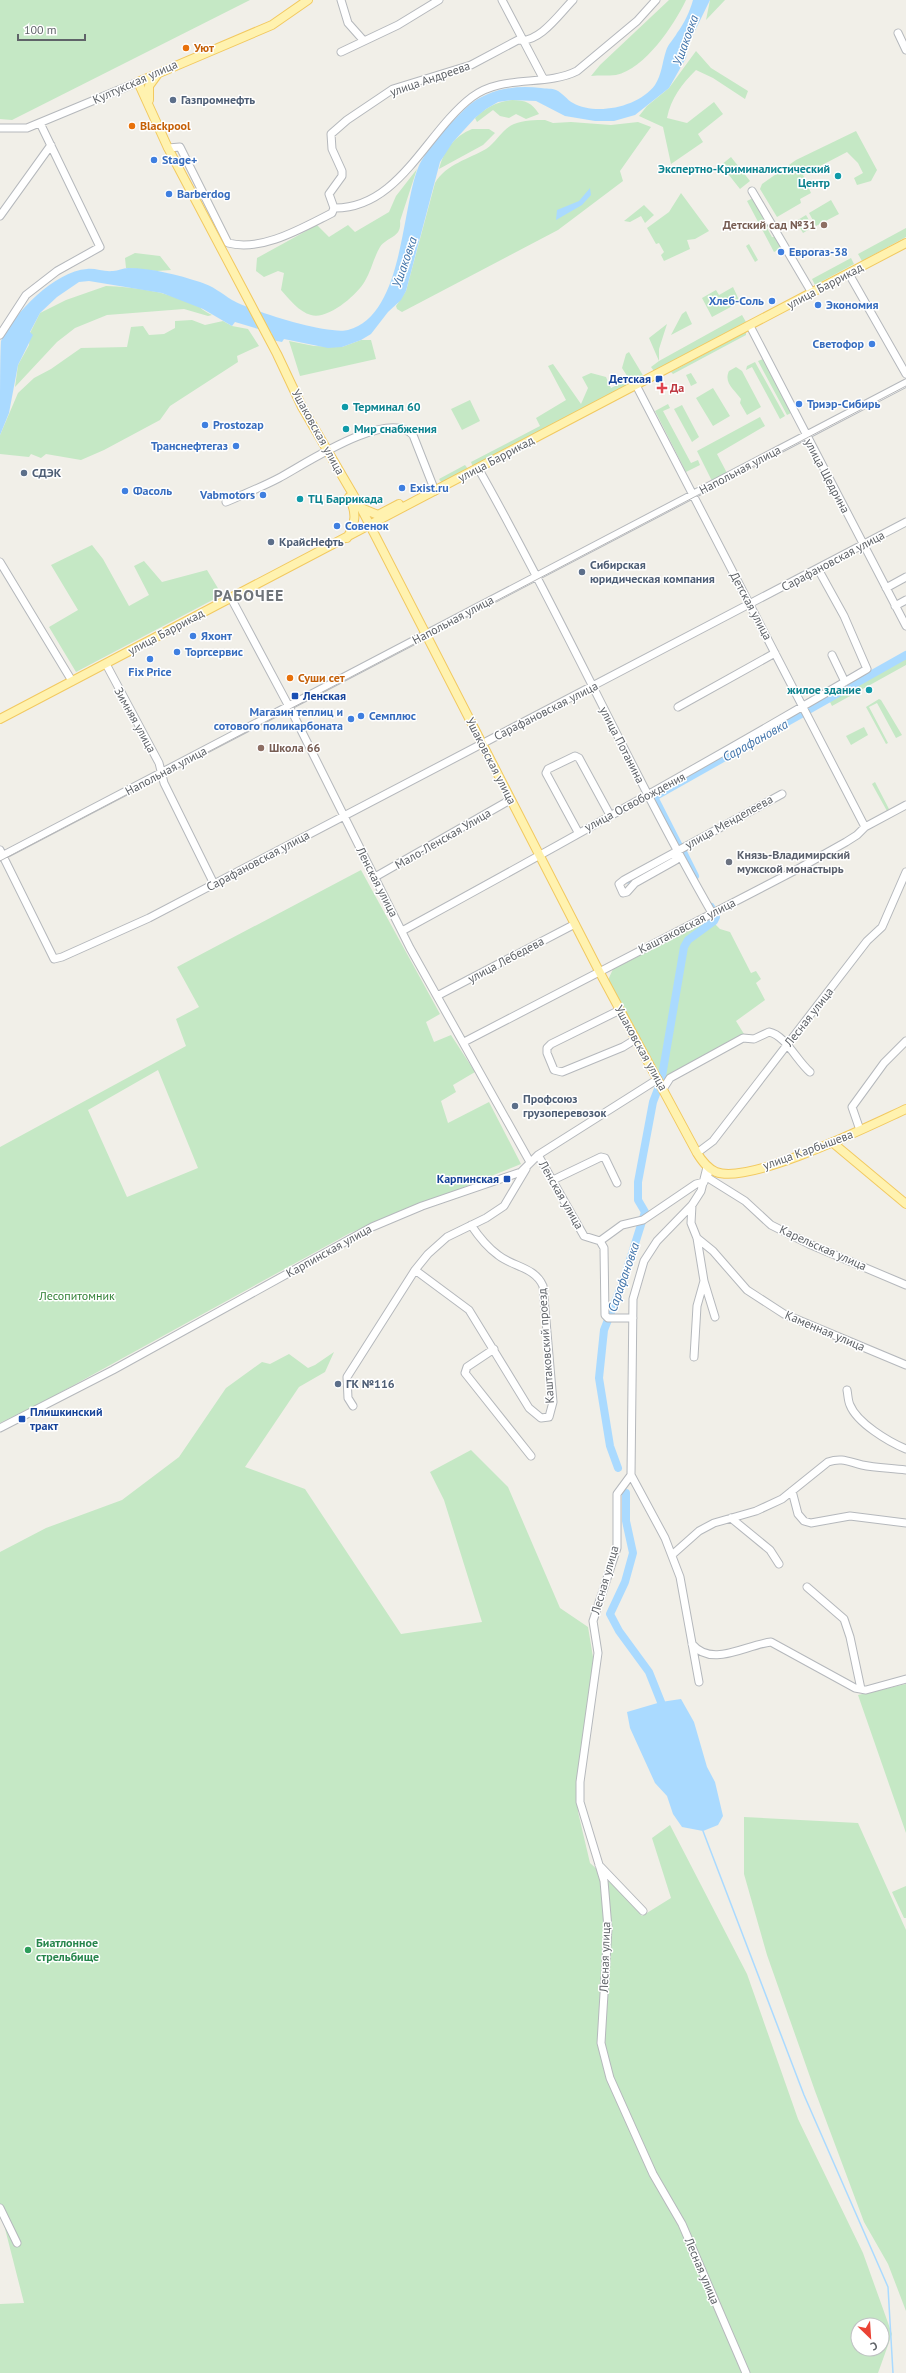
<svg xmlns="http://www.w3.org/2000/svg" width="906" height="2373" viewBox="0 0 906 2373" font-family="'PT Sans',sans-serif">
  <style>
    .green { fill: #c5e8c5; fill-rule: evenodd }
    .water { fill: #aadaff }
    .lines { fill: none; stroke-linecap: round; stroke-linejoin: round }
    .stream { stroke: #aadaff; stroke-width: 1.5 }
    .river { stroke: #aadaff; stroke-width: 8 }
    .minor-casing { stroke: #b5b8bc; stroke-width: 9 }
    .major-casing { stroke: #f2c960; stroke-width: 10 }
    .minor { stroke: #fff; stroke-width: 7 }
    .major { stroke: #fff2af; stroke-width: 8 }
    .tram { stroke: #b6b7b8; stroke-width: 1 }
    .food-dot { fill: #e8710a; stroke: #fff; stroke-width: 1.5 }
    .service-dot { fill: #5c6f8a; stroke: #fff; stroke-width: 1.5 }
    .shop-dot { fill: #3f7fe0; stroke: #fff; stroke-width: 1.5 }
    .culture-dot { fill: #0f9aa8; stroke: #fff; stroke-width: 1.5 }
    .education-dot { fill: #8d6e63; stroke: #fff; stroke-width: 1.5 }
    .transit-dot { fill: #1a4fb4; stroke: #fff; stroke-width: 1.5 }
    .health-dot { fill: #e0444e; stroke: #fff; stroke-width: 1.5 }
    .worship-dot { fill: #6b7280; stroke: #fff; stroke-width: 1.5 }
    .leisure-dot { fill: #2e9e5b; stroke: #fff; stroke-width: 1.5 }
    .labels { text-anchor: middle; stroke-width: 3; stroke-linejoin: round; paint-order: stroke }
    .food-label { font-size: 12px; font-weight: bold; fill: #c56008; stroke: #fff; text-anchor: start }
    .street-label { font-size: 12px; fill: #5f6368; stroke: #fff }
    .service-label { font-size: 12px; font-weight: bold; fill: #4e5e75; stroke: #fff; text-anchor: start }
    .shop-label { font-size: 12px; font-weight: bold; fill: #366cbe; stroke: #fff; text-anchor: start }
    .culture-label { font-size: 12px; font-weight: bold; fill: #0d838f; stroke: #fff; text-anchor: start }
    .education-label { font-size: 12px; font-weight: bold; fill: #785e54; stroke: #fff; text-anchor: end }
    .transit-label { font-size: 12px; font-weight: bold; fill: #164399; stroke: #fff; text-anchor: end }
    .health-label { font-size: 12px; font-weight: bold; fill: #be3a42; stroke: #fff; text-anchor: start }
    .worship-label { font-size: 12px; font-weight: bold; fill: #5b616d; stroke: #fff; text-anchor: start }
    .park-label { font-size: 12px; fill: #348238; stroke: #fff }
    .leisure-label { font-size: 12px; font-weight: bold; fill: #27864d; stroke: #fff; text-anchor: start }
    .water-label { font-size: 13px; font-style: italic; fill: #4174aa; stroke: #fff }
    .district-label { font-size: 16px; font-weight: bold; letter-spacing: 1px; fill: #70757a; stroke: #fff }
  </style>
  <rect width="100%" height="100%" fill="#f1efe8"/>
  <path class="green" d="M0 0H250L12 120 0 119Z
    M669 0H686C674 25 645 69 616 75 608 76 599 75 591 76L600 65Z
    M710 0H725L706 20Z
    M696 51 711 68 748 91 745 99 713 78 696 70C682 84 671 98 667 118L687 123 714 102 723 114 698 134 703 142 671 164 663 127 639 116 647 106 669 88Z
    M512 100C526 100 532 103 539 114L526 119 516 114 509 118 500 116 493 110 477 122 475 118C487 107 496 102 512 100Z
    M545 120 553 123 571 122 611 125 638 122 651 127 620 171 623 181 558 230 402 312 397 309 396 306 406 291 435 183C446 164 469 159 486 149 497 142 502 129 514 124 524 120 535 120 545 120Z
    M472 129H489L495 133 483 145 439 169C443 151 454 136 472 129Z
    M856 131 877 170 871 181 857 185 854 178 863 173 858 163 847 152 803 175 811 193 800 199 801 203 777 217 760 189 762 184 796 160Z
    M731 157 750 181 740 189 721 165Z
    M417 169 400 221C402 238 388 236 380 247 374 257 371 271 365 281 357 295 328 320 311 315 299 312 289 299 281 290L284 273 278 271 264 277 256 271 257 258 317 225 329 237 348 225 355 232 389 212 396 196Z
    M681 193 709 231 695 239 687 240 690 249 664 261 661 255 664 252 659 243 656 244 647 228 669 212Z
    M753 198 769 224 767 228 772 237H776L782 248 774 252 747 201Z
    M831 200 839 214 816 226 809 213Z
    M644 205 654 215 645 223 641 216 630 222 624 221Z
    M806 215 813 227 803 233 796 221Z
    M906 228V237L862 261 858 254Z
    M749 244 758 260 755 262 746 246Z
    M135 253 160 256 171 270 157 271 126 268 125 258Z
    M851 258 854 264 815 285 812 279Z
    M106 286C135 287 163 291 191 303 205 309 198 308 212 315L208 316 184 309 107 315 75 328 57 342 15 387 18 365 29 345 30 333 40 313 66 300Z
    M733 287 740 302 712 317 702 298 716 290 719 295Z
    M686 311 692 324 671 335 682 314Z
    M742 315 746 322 654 371 651 367 659 361 649 338 667 324 659 349V361Z
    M192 320 205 325 223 321 232 326 248 329 259 346 237 356 238 362 170 406 160 420 104 450 81 460 46 454 41 458 31 454 29 457 0 454V435L18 393 34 378 51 369 81 348 127 347 131 327 143 326 149 335 164 334 175 328V321Z
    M746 332V335L673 374 671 372Z
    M361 340H371L376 359 300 376 289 341 314 346 342 347Z
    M629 352 644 377 473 467 471 462 540 426 536 418 566 400 548 366 553 364 581 404 588 388 582 377 591 373 606 377 611 388 629 379 622 368 626 354Z
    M763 359 765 360 791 413 787 415 758 361Z
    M755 362 785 416 780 419 752 367 746 370 747 366Z
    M736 367 742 371 761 407 747 415 740 403 741 399C736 391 723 383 729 371Z
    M691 373 697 383 691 386 686 375Z
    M713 388 730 416 713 426 696 398Z
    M470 400 480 421 462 430 451 409Z
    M668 404 670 408 663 411 691 463 698 460 700 465 686 472 655 411Z
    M682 405 699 437 692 442 674 409Z
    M760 417 765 426 717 454 727 473 712 481 697 451Z
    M465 465 468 469 442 483 439 479Z
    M92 545 103 559 129 606 149 595 134 566 144 561 162 582 207 570 222 595 76 672 49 627 78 610 51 565Z
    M906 655V665L832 706 829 700Z
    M879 699 881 700 902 735 896 738 877 703 869 707 888 743 886 744 866 707Z
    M864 727 868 735 851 745 846 736Z
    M875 782 889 809 887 811 872 784Z
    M361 870 440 1014 426 1022 434 1042 451 1035 475 1072 453 1085 456 1092 441 1101 448 1123 489 1102 521 1164 350 1233 43 1402 0 1423V1147L186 1046 176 1019 199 1007 177 967ZM158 1070 198 1168 127 1197 88 1110Z
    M711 920 720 929 730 932 751 973 756 971 761 979 756 983 765 1000 736 1021 744 1034 664 1081 608 980 613 969Z
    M334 1352 325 1372 299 1387 245 1467 305 1489 401 1634 482 1622 444 1500 430 1472 471 1450 508 1487 560 1608 588 1627 594 1663 577 1781 578 1812 590 1863 619 1889 642 1916 671 1898 652 1838 670 1825 747 1974 798 2119 863 2253 892 2334 878 2373H0V2304L24 2303 0 2209V1552L46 1528 122 1500 179 1457 226 1388 262 1362 270 1364 289 1354 308 1368 315 1365ZM858 2325H882V2349H858Z
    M906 1684V1833L858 1695Z
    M744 1817 858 1823 906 1930V2311L888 2264 864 2222 815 2091 767 1955 744 1874Z
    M906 1886V1918H904L892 1892Z"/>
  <path class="water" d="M693 0H710L689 43 686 58 669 88 635 115 614 121H595L565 116 536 101 512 100 498 102 486 109 475 118 453 142 440 162 406 291 401 300 388 312 371 334 361 340 342 347 328 348 284 339 282 342 272 340V333L235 322 232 326 203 309 162 293 89 281 79 282 57 297 40 313 30 332 33 335 18 365 9 413 0 435C0 419 0 351 1 341 14 313 55 271 87 269 95 268 104 272 113 271 118 271 123 268 128 268 152 268 178 275 200 282 213 286 221 293 232 300 251 311 327 335 348 330 403 316 401 211 418 168 425 150 452 121 467 107 488 89 514 85 541 88 546 89 552 88 556 90 563 93 567 100 573 103 596 116 639 107 655 85 662 74 662 63 666 51 668 44 674 39 677 33 684 24 690 11 693 0Z
    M590 188 591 195 582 205 556 220 557 210 579 201Z
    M681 1699 694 1722 707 1767 715 1782 723 1816 718 1825 703 1831 682 1827 673 1814 667 1796 655 1783 630 1728 627 1712 661 1702Z"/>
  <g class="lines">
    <path class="stream" d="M628 883 632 879
      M703 1831 804 2095 888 2287 893 2373"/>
    <path class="river" d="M680 848 654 797 906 655
      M682 850 695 876
      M661 1082 684 947 688 940 714 921 716 917 711 907
      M618 1468 610 1446 599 1378 604 1330 623 1282 645 1212 638 1200V1182L653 1102 658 1089
      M626 1493V1521L633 1553 625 1582 610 1614 619 1631 649 1672 661 1702"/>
    <g class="minor-casing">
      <path id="minor" d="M341 0 348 23 364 41
        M502 0 543 78
        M898 33 906 50
        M341 52 398 25 439 0
        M0 128H27L138 82
        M168 148 180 147 228 243C262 252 302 228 332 213L334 208 329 194 342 176V171L332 149 331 134 347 120 393 89 471 65 518 40C539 44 560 13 573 0
        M752 191 812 293
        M334 208C399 209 426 132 472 97 502 74 545 87 577 71L637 21 656 0
        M0 216 51 145
        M849 274 906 374
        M750 326 906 626
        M0 335 26 295 57 271 100 247 40 123
        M636 385 865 827
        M478 468C561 614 629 768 712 913
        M226 502C244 494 262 487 279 478 305 464 388 408 413 435L435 491
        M0 562 72 681
        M886 588 906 577
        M231 598 294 716 410 948 530 1162
        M895 606 906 600
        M832 655 845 682
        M106 664 159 763 164 783 214 884
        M678 707 775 653
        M578 832 546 773 548 769 575 756 579 758 610 815
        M0 850 54 959 62 957 149 918 906 522
        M677 851 676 860 635 883 627 892 623 893 619 884 624 880 782 794
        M0 857 906 383
        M375 877 510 800
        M402 931C558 846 713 759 867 669L844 616 818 569
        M437 996 575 924
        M620 1010 551 1044 547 1048V1053L554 1070 562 1072 623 1047 636 1039
        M464 1042 796 870 846 842 857 835 865 827 906 805
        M663 1089 670 1078 743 1038 754 1039 769 1032C785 1035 797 1061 810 1072
        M860 1130 852 1107 884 1063 906 1041
        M697 1153 713 1141 867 941 882 927 906 872
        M538 1155 584 1236 600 1241 604 1248 605 1315 608 1318H633
        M707 1167 701 1191 692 1205 657 1241 644 1261 633 1299 631 1475 617 1494V1548L593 1621 598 1653 580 1782V1802L604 1881 608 1928 601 2043 610 2078 653 2174 682 2224 746 2373
        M708 1174 705 1176 745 1201 771 1225 809 1244 906 1285
        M553 1180 601 1157 605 1158 617 1183
        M692 1205 691 1223 697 1238 704 1281 715 1317
        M697 1238 713 1251 747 1290 784 1314 906 1365
        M600 1241 622 1225 643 1220 696 1184 704 1182
        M415 1270 469 1310 529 1408 541 1418 549 1417 553 1402 543 1286C535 1267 513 1267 498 1255 487 1247 479 1237 471 1225
        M494 1349 467 1367 465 1373 531 1456
        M694 1357 697 1306 704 1281
        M847 1390C848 1395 848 1401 850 1405 857 1423 889 1442 906 1449
        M353 1406 348 1398 347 1377 415 1270 428 1254 447 1237 486 1218 504 1206 526 1169
        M0 1428 113 1370 372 1227 422 1206 521 1172 538 1155 658 1079
        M631 1475 665 1538 680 1577 699 1682
        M792 1491 798 1514 804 1521 811 1523 850 1516 906 1523
        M731 1518 770 1550 779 1564
        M672 1555 699 1531 714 1523 756 1511 782 1499 828 1462C842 1457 849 1462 862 1465 876 1468 891 1468 906 1470
        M807 1587 844 1619 850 1637 861 1689
        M692 1644C712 1668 745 1645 771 1642L855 1688 866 1690 906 1679
        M599 1865 643 1911
        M0 2208 17 2243"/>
    </g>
    <g class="major-casing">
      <path id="major" d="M308 0 272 25 138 82 168 148 277 354 302 407 361 508 599 971 697 1153C702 1161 707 1168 716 1172 750 1185 871 1125 906 1109
        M149 100V86L157 75
        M361 508 378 515 399 504
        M347 538C356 523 357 513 349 497
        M0 719 906 243
        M833 1143 906 1204"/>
    </g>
    <use href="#minor" class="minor"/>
    <use href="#major" class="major"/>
    <path class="tram" d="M0 861 906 386"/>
  </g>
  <g class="food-dot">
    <circle cx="186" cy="48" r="4"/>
    <circle cx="132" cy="126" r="4"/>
    <circle cx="290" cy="678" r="4"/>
  </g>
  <g class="service-dot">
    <circle cx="173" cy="100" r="4"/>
    <circle cx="24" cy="473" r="4"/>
    <circle cx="271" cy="542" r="4"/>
    <circle cx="582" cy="572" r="4"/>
    <circle cx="515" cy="1106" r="4"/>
    <circle cx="338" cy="1384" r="4"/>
  </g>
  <g class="shop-dot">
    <circle cx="154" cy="160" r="4"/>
    <circle cx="169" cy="194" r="4"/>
    <circle cx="781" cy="252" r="4"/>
    <circle cx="772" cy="301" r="4"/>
    <circle cx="818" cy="305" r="4"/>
    <circle cx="872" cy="344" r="4"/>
    <circle cx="799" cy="404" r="4"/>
    <circle cx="205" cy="425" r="4"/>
    <circle cx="236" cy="446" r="4"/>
    <circle cx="402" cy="488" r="4"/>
    <circle cx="125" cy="491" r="4"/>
    <circle cx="263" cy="495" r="4"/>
    <circle cx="337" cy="526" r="4"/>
    <circle cx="193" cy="636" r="4"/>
    <circle cx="177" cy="652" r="4"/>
    <circle cx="150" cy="659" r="4"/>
    <circle cx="361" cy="716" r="4"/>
    <circle cx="351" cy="719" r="4"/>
  </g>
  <g class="culture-dot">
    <circle cx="838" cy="176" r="4"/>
    <circle cx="345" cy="407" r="4"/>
    <circle cx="346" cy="429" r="4"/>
    <circle cx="300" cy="499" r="4"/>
    <circle cx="869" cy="690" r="4"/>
  </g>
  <g class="education-dot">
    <circle cx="824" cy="225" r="4"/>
    <circle cx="261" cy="748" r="4"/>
  </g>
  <g class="transit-dot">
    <rect x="655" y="375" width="8" height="8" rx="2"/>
    <rect x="291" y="692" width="8" height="8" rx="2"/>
    <rect x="503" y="1175" width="8" height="8" rx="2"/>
    <rect x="18" y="1415" width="8" height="8" rx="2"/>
  </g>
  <path class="health-dot" d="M660 382h4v4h4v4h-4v4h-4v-4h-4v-4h4z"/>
  <circle class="worship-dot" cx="729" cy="862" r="4"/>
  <circle class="leisure-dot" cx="28" cy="1950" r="4"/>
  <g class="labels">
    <g class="food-label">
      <text x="194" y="52">Уют</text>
      <text x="140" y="130">Blackpool</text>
      <text x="298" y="682">Суши сет</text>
    </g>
    <g class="street-label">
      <text transform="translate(430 79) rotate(-19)" y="4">улица Андреева</text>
      <text transform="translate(135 82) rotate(-24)" y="4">Култукская улица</text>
      <text transform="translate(825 286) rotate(-28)" y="4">улица Баррикад</text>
      <text transform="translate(318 432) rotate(61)" y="4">Ушаковская улица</text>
      <text transform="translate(496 459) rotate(-28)" y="4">улица Баррикад</text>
      <text transform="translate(740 470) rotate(-28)" y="4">Напольная улица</text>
      <text transform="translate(827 476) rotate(62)" y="4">улица Щедрина</text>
      <text transform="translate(833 561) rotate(-28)" y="4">Сарафановская улица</text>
      <text transform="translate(751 606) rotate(62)" y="4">Детская улица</text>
      <text transform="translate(453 620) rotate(-28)" y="4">Напольная улица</text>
      <text transform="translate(166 632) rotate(-28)" y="4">улица Баррикад</text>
      <text transform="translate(546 711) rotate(-27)" y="4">Сарафановская улица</text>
      <text transform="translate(135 720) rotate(61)" y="4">Зимняя улица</text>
      <text transform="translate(622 745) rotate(63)" y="4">улица Потанина</text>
      <text transform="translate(491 761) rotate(63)" y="4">Ушаковская улица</text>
      <text transform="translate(166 771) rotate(-28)" y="4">Напольная улица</text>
      <text transform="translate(635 802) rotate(-28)" y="4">улица Освобождения</text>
      <text transform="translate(729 822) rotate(-29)" y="4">улица Менделеева</text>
      <text transform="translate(443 839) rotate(-30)" y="4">Мало-Ленская Улица</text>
      <text transform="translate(258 861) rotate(-28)" y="4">Сарафановская улица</text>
      <text transform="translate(377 882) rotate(63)" y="4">Ленская улица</text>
      <text transform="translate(687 926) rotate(-27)" y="4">Каштаковская улица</text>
      <text transform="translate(506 960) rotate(-28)" y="4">улица Лебедева</text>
      <text transform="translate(809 1017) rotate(-52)" y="4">Лесная улица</text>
      <text transform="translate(641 1048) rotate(61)" y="4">Ушаковская улица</text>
      <text transform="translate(808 1150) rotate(-20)" y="4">улица Карбышева</text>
      <text transform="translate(561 1195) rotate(60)" y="4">Ленская улица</text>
      <text transform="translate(823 1248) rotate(24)" y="4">Карельская улица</text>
      <text transform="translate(329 1251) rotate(-29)" y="4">Карпинская улица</text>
      <text transform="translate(825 1331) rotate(23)" y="4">Каменная улица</text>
      <text transform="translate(546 1346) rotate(-94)" y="4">Каштаковский проезд</text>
      <text transform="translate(605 1580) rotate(-74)" y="4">Лесная улица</text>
      <text transform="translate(605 1957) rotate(-88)" y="4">Лесная улица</text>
      <text transform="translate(702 2271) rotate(67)" y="4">Лесная улица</text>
    </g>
    <g class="service-label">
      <text x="181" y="104">Газпромнефть</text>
      <text x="32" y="477">СДЭК</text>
      <text x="279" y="546">КрайсНефть</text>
      <text x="590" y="569">Сибирская<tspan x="590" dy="14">юридическая компания</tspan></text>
      <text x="523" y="1103">Профсоюз<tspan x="523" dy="14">грузоперевозок</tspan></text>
      <text x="346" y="1388">ГК №116</text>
    </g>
    <g class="shop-label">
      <text x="162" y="164">Stage+</text>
      <text x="177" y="198">Barberdog</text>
      <text x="789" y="256">Еврогаз-38</text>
      <text x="764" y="305" text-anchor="end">Хлеб-Соль</text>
      <text x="826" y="309">Экономия</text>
      <text x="864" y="348" text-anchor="end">Светофор</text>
      <text x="807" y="408">Триэр-Сибирь</text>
      <text x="213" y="429">Prostozap</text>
      <text x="228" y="450" text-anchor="end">Транснефтегаз</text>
      <text x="410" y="492">Exist.ru</text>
      <text x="133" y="495">Фасоль</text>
      <text x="255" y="499" text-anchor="end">Vabmotors</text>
      <text x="345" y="530">Совенок</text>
      <text x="201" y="640">Яхонт</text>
      <text x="185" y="656">Торгсервис</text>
      <text x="150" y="676" text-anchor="middle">Fix Price</text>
      <text x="343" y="716" text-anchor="end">Магазин теплиц и<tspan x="343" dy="14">сотового поликарбоната</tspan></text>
      <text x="369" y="720">Семплюс</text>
    </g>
    <g class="culture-label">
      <text x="830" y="173" text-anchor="end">Экспертно-Криминалистический<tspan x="830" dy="14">Центр</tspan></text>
      <text x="353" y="411">Терминал 60</text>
      <text x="354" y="433">Мир снабжения</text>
      <text x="308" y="503">ТЦ Баррикада</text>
      <text x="861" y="694" text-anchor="end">жилое здание</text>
    </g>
    <g class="education-label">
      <text x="816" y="229">Детский сад №31</text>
      <text x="269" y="752" text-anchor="start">Школа 66</text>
    </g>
    <g class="transit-label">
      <text x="651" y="383">Детская</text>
      <text x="303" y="700" text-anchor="start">Ленская</text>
      <text x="499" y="1183">Карпинская</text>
      <text x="30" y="1416" text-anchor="start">Плишкинский<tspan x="30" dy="14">тракт</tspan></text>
    </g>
    <g class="health-label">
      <text x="670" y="392">Да</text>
    </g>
    <g class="worship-label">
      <text x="737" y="859">Князь-Владимирский<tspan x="737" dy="14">мужской монастырь</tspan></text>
    </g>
    <g class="park-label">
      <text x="77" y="1300">Лесопитомник</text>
    </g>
    <g class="leisure-label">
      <text x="36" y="1947">Биатлонное<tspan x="36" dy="14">стрельбище</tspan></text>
    </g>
    <g class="water-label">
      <text transform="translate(685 40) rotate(-70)" y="5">Ушаковка</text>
      <text transform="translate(404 262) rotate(-71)" y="5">Ушаковка</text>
      <text transform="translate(755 740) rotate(-29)" y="5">Сарафановка</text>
      <text transform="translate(623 1277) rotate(-71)" y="5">Сарафановка</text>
    </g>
    <g class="district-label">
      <text x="249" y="601">РАБОЧЕЕ</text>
    </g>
  </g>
  <g transform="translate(870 2337) rotate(155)"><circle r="19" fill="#ffffff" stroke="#bfc1c3"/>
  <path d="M0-3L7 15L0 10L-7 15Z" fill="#ea4335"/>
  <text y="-6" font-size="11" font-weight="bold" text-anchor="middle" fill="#5f6368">С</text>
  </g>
  <path d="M18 34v6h67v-6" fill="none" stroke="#5f6368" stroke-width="2"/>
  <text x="24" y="34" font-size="12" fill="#5f6368" stroke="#ffffff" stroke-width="3" paint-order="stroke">100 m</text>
</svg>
